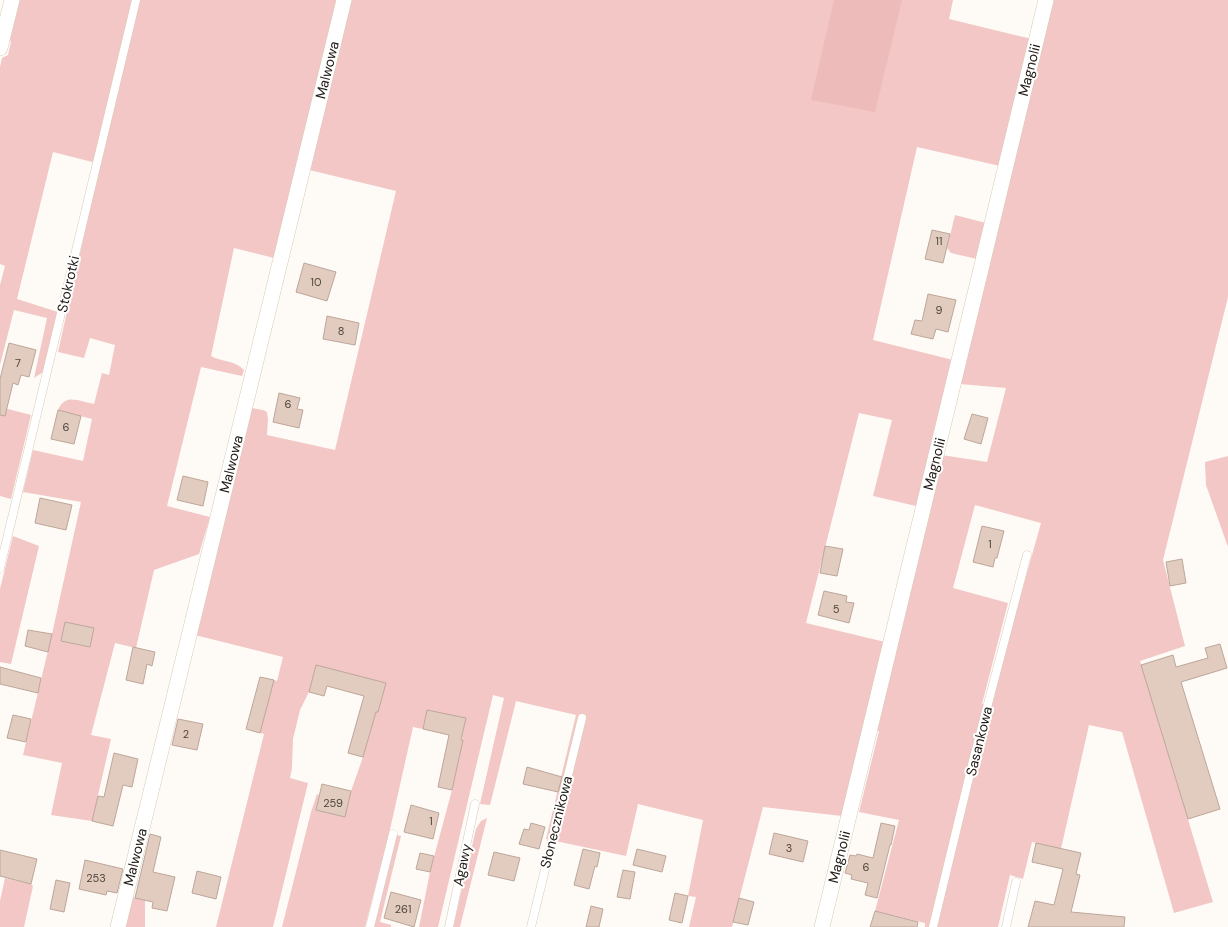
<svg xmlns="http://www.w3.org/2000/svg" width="1228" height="927" viewBox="0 0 1228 927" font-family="'DM Sans',sans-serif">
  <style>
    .green { fill: #f2c7c5; fill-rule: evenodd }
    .forest { fill: #edbcba }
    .building { fill: #e2cbbf; stroke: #bda69a }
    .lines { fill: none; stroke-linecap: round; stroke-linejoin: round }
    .service-casing { stroke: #d9cbb7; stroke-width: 9 }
    .minor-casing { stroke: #d9cbb7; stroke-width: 16 }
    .service { stroke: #fff; stroke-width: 8 }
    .minor { stroke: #fff; stroke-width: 15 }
    .labels { text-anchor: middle; stroke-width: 4; stroke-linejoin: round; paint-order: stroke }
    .number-label { font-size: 11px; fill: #4f463d }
    .street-label { font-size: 14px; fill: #1e1912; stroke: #fff }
  </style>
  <rect width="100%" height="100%" fill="#fefbf7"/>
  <path class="green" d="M16 0H953L949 19 1032 39 1000 166 917 147 873 340 953 360 916 506 873 496 892 420 859 413 806 623 885 642 842 816 763 807 732 927H689L696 897 688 896 703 820 638 804 626 856 546 839 576 715 516 701 490 805 480 804 504 698 493 695 438 927H419L430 872 452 790 463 740 462 737 466 719 428 710 423 729 413 727 389 834 365 927H282L311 812 317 794 319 795 316 810 345 817 351 791 363 757 376 712H378L386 683 316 665 309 692 300 710 293 739 292 768 290 778 308 783 273 927H216L264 734 260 733 274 680 277 681 283 657 195 635 251 408 263 410 267 412 268 419 267 435 335 450 396 191 297 167 274 258 234 248 211 356C221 362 235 360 244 370L242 376 201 367 167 506 210 517 199 554 154 570 136 648 115 643 91 735 111 739 92 821 51 815 62 763 23 755 52 634 81 502 23 492 33 450 83 461 92 419 58 410C65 393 79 401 94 404L102 373 109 375 115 345 90 338 84 358 58 352 100 164 53 152 17 299 58 312 43 372 34 378 47 318 14 310 0 365V285L5 266 0 264V67L2 58 8 55 11 42 8 35ZM65 622 94 628 90 647 61 641Z
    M1051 0H1228V297L1163 560 1185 646 1140 661 1213 902 1174 913 1122 732 1089 725 1061 849 1032 842 1023 879 1010 875 998 927H925V923L875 911 899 820 859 812 879 731 875 730 942 455 987 462 1006 388 960 384ZM975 505 1041 523 990 705 982 704 1008 603 953 588Z
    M955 215 986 223 977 259 951 253 947 248Z
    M0 407 31 415 11 499 0 496Z
    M1228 456V547L1206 485 1205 462Z
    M13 536 39 546 11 664 0 662V589Z
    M487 818 460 927H453L476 829 481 821Z
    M396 835 401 836 380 922 391 925V927H373Z
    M5 878 31 884 33 886 24 927H0V901Z
    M131 897 145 900V927H124Z"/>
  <path class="forest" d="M834 0H902L875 112 811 100Z"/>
  <path class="building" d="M932 230 950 234 943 263 925 259Z
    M304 263 336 272 327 301 296 292Z
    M928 294 956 300 948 332 936 329 933 339 911 334 915 320 922 321Z
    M327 316 359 323 355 345 323 339Z
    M9 343 36 350 29 377 21 375 18 385 13 383 5 416 0 415V379Z
    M279 393 300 398 297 409 303 410 299 428 273 422Z
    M58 410 81 416 74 444 51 439Z
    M972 414 988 418 981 444 964 439Z
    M183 476 208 482 203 506 177 500Z
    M40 498 72 505 66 530 35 523Z
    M982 526 1004 531 997 558H995L993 567 973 562Z
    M825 546 843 549 837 576 820 573Z
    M1182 559 1186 583 1170 586 1166 562Z
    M824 591 847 596 846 602 854 603 849 623 818 615Z
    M65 622 94 628 90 647 61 641Z
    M28 630 52 634 48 652 25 646Z
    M1220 644 1227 668 1181 682 1220 809 1188 819 1141 665 1173 655 1176 667 1208 658 1205 648Z
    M133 647 155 652 152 666 147 664 143 684 126 680Z
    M316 665 386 683 378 712H376L363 757 348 753 364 696 327 686 324 696 309 692Z
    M0 667 41 678 38 693 0 684Z
    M260 677 274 680 260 733 246 729Z
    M427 710 466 718 461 740H463L452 790 438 787 449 735 423 729Z
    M13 715 31 719 26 742 7 738Z
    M178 719 203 724 197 750 172 745Z
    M114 753 138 759 132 787 123 785 113 826 92 821 98 796 104 797Z
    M527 767 562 777 558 792 523 784Z
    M322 784 351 791 345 817 316 810Z
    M411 805 439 813 433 839 404 832Z
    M531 823 545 827 539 849 519 844 524 829 529 830Z
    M881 823 895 826 891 845H890L877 898 865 895 868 883 851 879 852 875 845 873 850 855 856 856 857 854 873 858Z
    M774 833 808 841 803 862 769 854Z
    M150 834 161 837 153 872 175 877 167 911 152 908 153 902 135 898Z
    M1036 843 1081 853 1076 874 1080 875 1071 912 1125 917 1124 927H1028L1035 901 1054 905 1063 869 1032 862Z
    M583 849 600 853 597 867 595 866 589 889 574 885Z
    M637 849 666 856 662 872 633 865Z
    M0 850 37 859 31 884 0 876Z
    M494 852 520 858 514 881 488 875Z
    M420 853 434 856 430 872 416 869Z
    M85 860 123 869 117 893 107 891 106 895 79 889Z
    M623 870 635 872 630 899 617 897Z
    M197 871 221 877 216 899 192 893Z
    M56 880 70 883 64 912 50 909Z
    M391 892 421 900 414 927 384 918Z
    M675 893 688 896 682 923 669 920Z
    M739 898 754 902 748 925 733 922Z
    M591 906 603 909 599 927H586Z
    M875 911 918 922 917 927H870Z"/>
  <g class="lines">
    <g class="service-casing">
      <path id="service" d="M0 568 136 0
        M370 927 393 834
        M449 927 475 804
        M531 927 582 718
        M933 927 973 761 1027 555
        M1006 927 1016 882"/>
    </g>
    <g class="minor-casing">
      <path id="minor" d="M0 48 12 0
        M118 927 344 0
        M822 927 1046 0"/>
    </g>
    <use href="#service" class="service"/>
    <use href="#minor" class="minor"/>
  </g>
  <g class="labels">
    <g class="number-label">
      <text x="939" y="245">11</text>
      <text x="316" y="286">10</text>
      <text x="939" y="314">9</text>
      <text x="341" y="335">8</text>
      <text x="18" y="367">7</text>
      <text x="288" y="408">6</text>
      <text x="66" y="431">6</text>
      <text x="990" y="548">1</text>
      <text x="836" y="613">5</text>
      <text x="186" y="738">2</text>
      <text x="333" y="807">259</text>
      <text x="431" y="825">1</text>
      <text x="789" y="852">3</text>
      <text x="866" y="871">6</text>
      <text x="96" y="882">253</text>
      <text x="403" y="913">261</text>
    </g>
    <g class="street-label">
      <text transform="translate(327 70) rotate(-76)" y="5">Malwowa</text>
      <text transform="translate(1029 70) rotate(-76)" y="5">Magnolii</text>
      <text transform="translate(68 284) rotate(-77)" y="5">Stokrotki</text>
      <text transform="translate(231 464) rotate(-76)" y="5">Malwowa</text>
      <text transform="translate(934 464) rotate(-76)" y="5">Magnolii</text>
      <text transform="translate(979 741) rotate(-76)" y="5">Sasankowa</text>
      <text transform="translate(556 822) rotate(-76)" y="5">Słonecznikowa</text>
      <text transform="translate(135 857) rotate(-76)" y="5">Malwowa</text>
      <text transform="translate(839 857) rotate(-76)" y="5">Magnolii</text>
      <text transform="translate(462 865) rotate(-78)" y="5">Agawy</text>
    </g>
  </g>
</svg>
